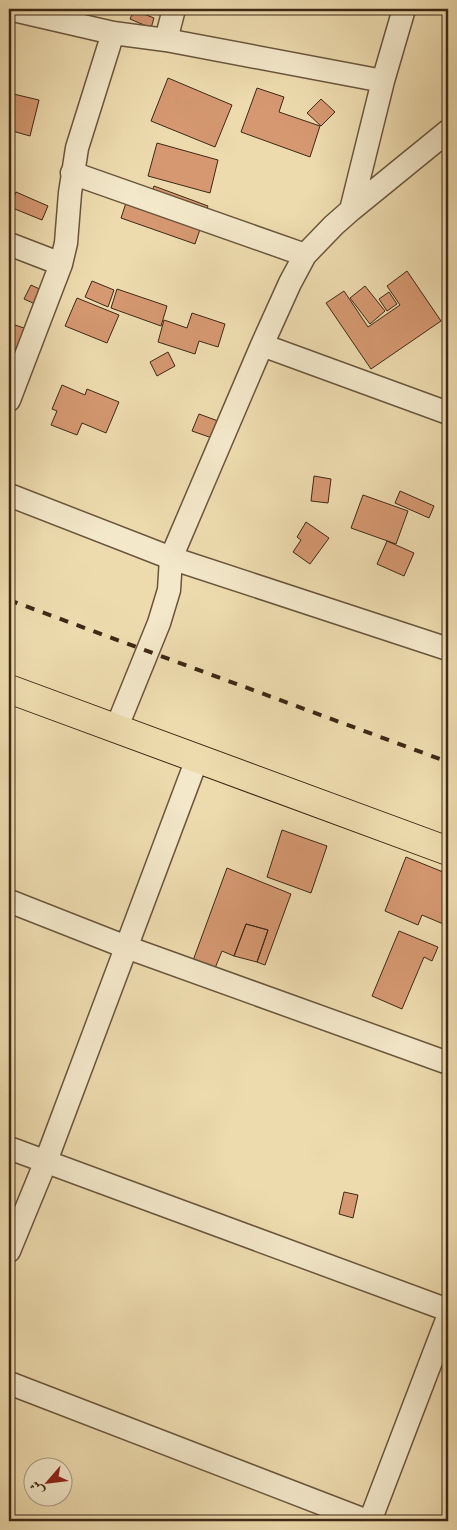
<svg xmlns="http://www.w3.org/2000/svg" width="457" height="1530" viewBox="0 0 457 1530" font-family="Cardo,Amiri,serif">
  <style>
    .building { fill: #d59871; stroke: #3e2916 }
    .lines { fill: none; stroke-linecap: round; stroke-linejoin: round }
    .minor-casing { stroke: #6a563c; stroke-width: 25 }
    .major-casing { stroke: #3e2916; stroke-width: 30 }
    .minor { stroke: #f3e8ca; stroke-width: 22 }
    .major { stroke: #eddbae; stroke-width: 28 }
    .rail { stroke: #3e2916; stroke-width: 4; stroke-dasharray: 9 9; stroke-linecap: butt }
  </style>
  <rect width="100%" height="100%" fill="#eddbae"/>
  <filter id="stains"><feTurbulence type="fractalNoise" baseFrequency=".004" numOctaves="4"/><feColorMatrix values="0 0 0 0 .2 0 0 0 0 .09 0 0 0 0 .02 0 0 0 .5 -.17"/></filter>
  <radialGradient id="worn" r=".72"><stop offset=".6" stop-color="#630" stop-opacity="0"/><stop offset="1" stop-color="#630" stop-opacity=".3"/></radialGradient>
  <path class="building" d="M134 10 154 18 151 28 130 19Z
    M168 78 232 105 215 147 151 121Z
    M257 88 284 97 279 112 320 126 310 157 241 132Z
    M9 93 39 100 30 136 9 130Z
    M321 99 335 112 321 126 307 113Z
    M157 143 218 160 210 193 148 176Z
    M154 186 208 206 195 244 121 218 128 197 147 204Z
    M16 192 48 206 42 220 10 207Z
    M407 271 441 321 371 369 326 303 344 291 368 327 400 305 387 286Z
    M92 281 114 290 108 307 85 297Z
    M31 285 50 294 44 308 24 299Z
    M365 286 385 311 370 324 350 298Z
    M117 289 167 306 161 326 111 308Z
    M389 292 397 304 387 311 379 299Z
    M77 298 119 315 107 343 65 326Z
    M192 313 225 324 218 347 199 341 195 354 158 342 164 320 187 328Z
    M9 323 33 331 25 356 9 351Z
    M168 352 175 366 157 376 150 362Z
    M62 385 85 395 87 389 119 402 106 433 82 423 77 435 51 425 57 411 52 409Z
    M199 414 218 421 212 438 192 431Z
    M314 476 331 479 328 503 311 501Z
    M400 491 434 506 429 518 395 503Z
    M363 495 408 511 396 544 351 528Z
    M306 522 329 538 310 564 293 552 301 540 297 537Z
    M387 541 414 553 404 576 377 564Z
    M282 830 327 846 311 893 267 877Z
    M406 857 448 874V926L422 915 418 925 385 911Z
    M227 868 291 894 265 965 257 962 268 930 246 924 234 956 222 951 213 973 191 966Z
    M246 924 268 930 257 962 234 956Z
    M399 931 438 947 432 961 424 957 402 1009 372 996Z
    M344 1192 358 1195 353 1218 339 1214Z"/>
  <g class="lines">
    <g class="minor-casing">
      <path id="minor" d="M9 9 113 33 166 40 383 81
        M166 40 174 9
        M72 173 305 255
        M351 210 383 81 404 9
        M9 244 61 264
        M262 345 448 413
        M9 400 61 264 66 243 70 193 77 148 113 33
        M9 495 171 558 448 649
        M116 729 159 623 169 590 171 558 262 345 290 283 305 255 334 225 351 210 448 131
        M9 901 126 947 448 1063
        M9 1148 448 1310
        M9 1251 46 1161 197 759
        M9 1383 367 1521
        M370 1521 448 1317"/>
    </g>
    <g class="major-casing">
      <path id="major" d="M9 689 448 851"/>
    </g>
    <use href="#minor" class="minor"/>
    <use href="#major" class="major"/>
    <path class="rail" d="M9 600 448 762"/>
  </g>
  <rect width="457" height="1530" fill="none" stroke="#eddbae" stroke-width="30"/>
  <rect x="10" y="10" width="437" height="1510" fill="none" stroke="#3e2916" stroke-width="2.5"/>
  <rect x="15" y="15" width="427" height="1500" fill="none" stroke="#3e2916"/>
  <g transform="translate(48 1482) rotate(242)"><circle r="24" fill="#f3e8ca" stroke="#ab9c82"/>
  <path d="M0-4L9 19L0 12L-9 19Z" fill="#8f2418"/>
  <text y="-8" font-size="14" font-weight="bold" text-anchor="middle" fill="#3e2916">ش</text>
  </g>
  <rect width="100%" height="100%" filter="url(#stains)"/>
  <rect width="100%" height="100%" fill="url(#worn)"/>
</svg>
